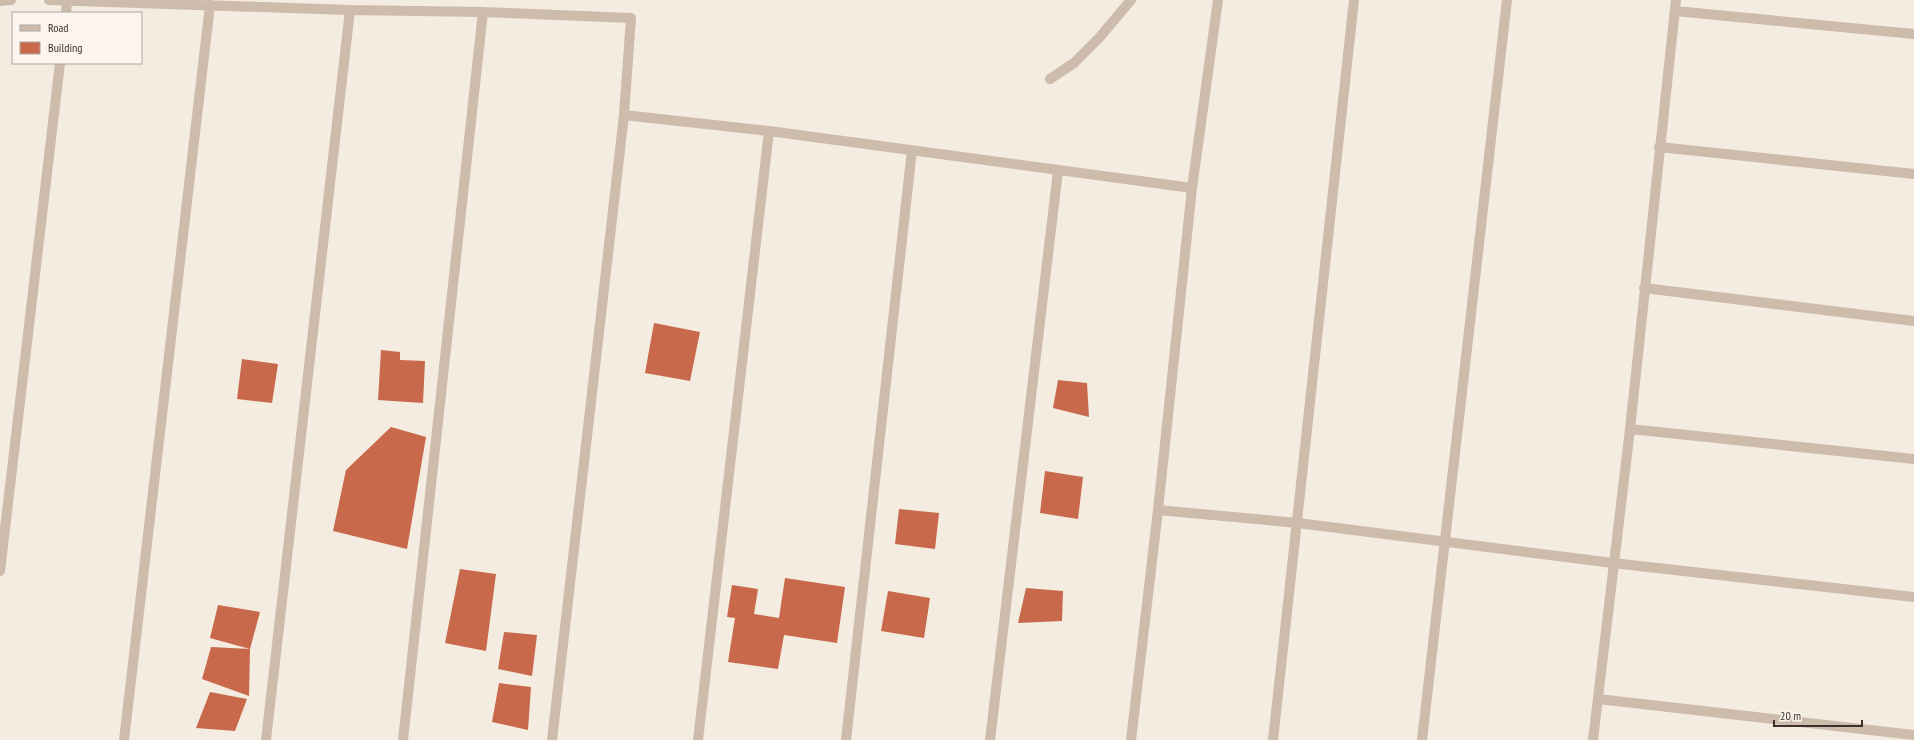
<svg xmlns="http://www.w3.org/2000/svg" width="1914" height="740" viewBox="0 0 1914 740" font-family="'PT Sans Narrow',sans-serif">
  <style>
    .building { fill: #c8694b }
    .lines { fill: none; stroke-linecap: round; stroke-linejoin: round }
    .minor { stroke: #cdbbac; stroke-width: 10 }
  </style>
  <rect width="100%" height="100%" fill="#f4ebe1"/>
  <path class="building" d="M654 323 700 332 690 381 645 373Z
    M381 350 400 352V360L425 361 423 403 378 400Z
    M242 359 278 364 272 403 237 399Z
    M1058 380 1087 383 1089 417 1053 408Z
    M391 427 426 437 407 549 333 531 346 470Z
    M1045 471 1083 477 1078 519 1040 513Z
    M899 509 939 513 935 549 895 544Z
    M460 569 496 574 486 651 445 643Z
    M785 578 845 587 837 643 784 635 778 669 728 662 735 618 727 617 732 585 758 589 754 614 779 618Z
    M1026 588 1063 591 1062 621 1018 623Z
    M888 591 930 598 924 638 881 631Z
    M218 605 260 612 250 649 210 638Z
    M504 632 537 635 532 676 498 669Z
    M211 647 250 649 249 696 202 679Z
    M499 683 531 687 528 730 492 722Z
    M210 692 247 699 235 731 196 728Z"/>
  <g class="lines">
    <path class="minor" d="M49 0 350 10 483 12 631 18 624 115 552 740
      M1218 0 1192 188 1158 510 1298 523 1613 563 1914 597
      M0 1 11 0
      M1675 11 1914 34
      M66 13 67 2
      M1050 79 1074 63 1099 38 1131 0
      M624 115 769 131 1192 188
      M1659 147 1914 174
      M1644 288 1914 321
      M1630 429 1914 459
      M0 571 60 63
      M1598 699 1914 735
      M124 740 210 5
      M266 740 350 10
      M403 740 483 12
      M698 740 769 131
      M846 740 912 150
      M990 740 1058 171
      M1131 740 1158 510
      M1273 740 1354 0
      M1422 740 1507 0
      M1593 740 1630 429 1676 0"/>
  </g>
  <rect x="12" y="12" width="130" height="52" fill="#fbf5ee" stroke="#aea6a0"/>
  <rect x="20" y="25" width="20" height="6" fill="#cdbbac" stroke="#aea6a0"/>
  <text x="48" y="32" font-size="12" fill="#3b302b">Road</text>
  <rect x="20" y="42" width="20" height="12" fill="#c8694b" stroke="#aea6a0"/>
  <text x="48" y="52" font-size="12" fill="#3b302b">Building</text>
  <path d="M1774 720v6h88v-6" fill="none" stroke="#3b302b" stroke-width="2"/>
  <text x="1780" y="720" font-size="12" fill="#3b302b" stroke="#fbf5ee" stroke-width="3" paint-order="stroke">20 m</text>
</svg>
